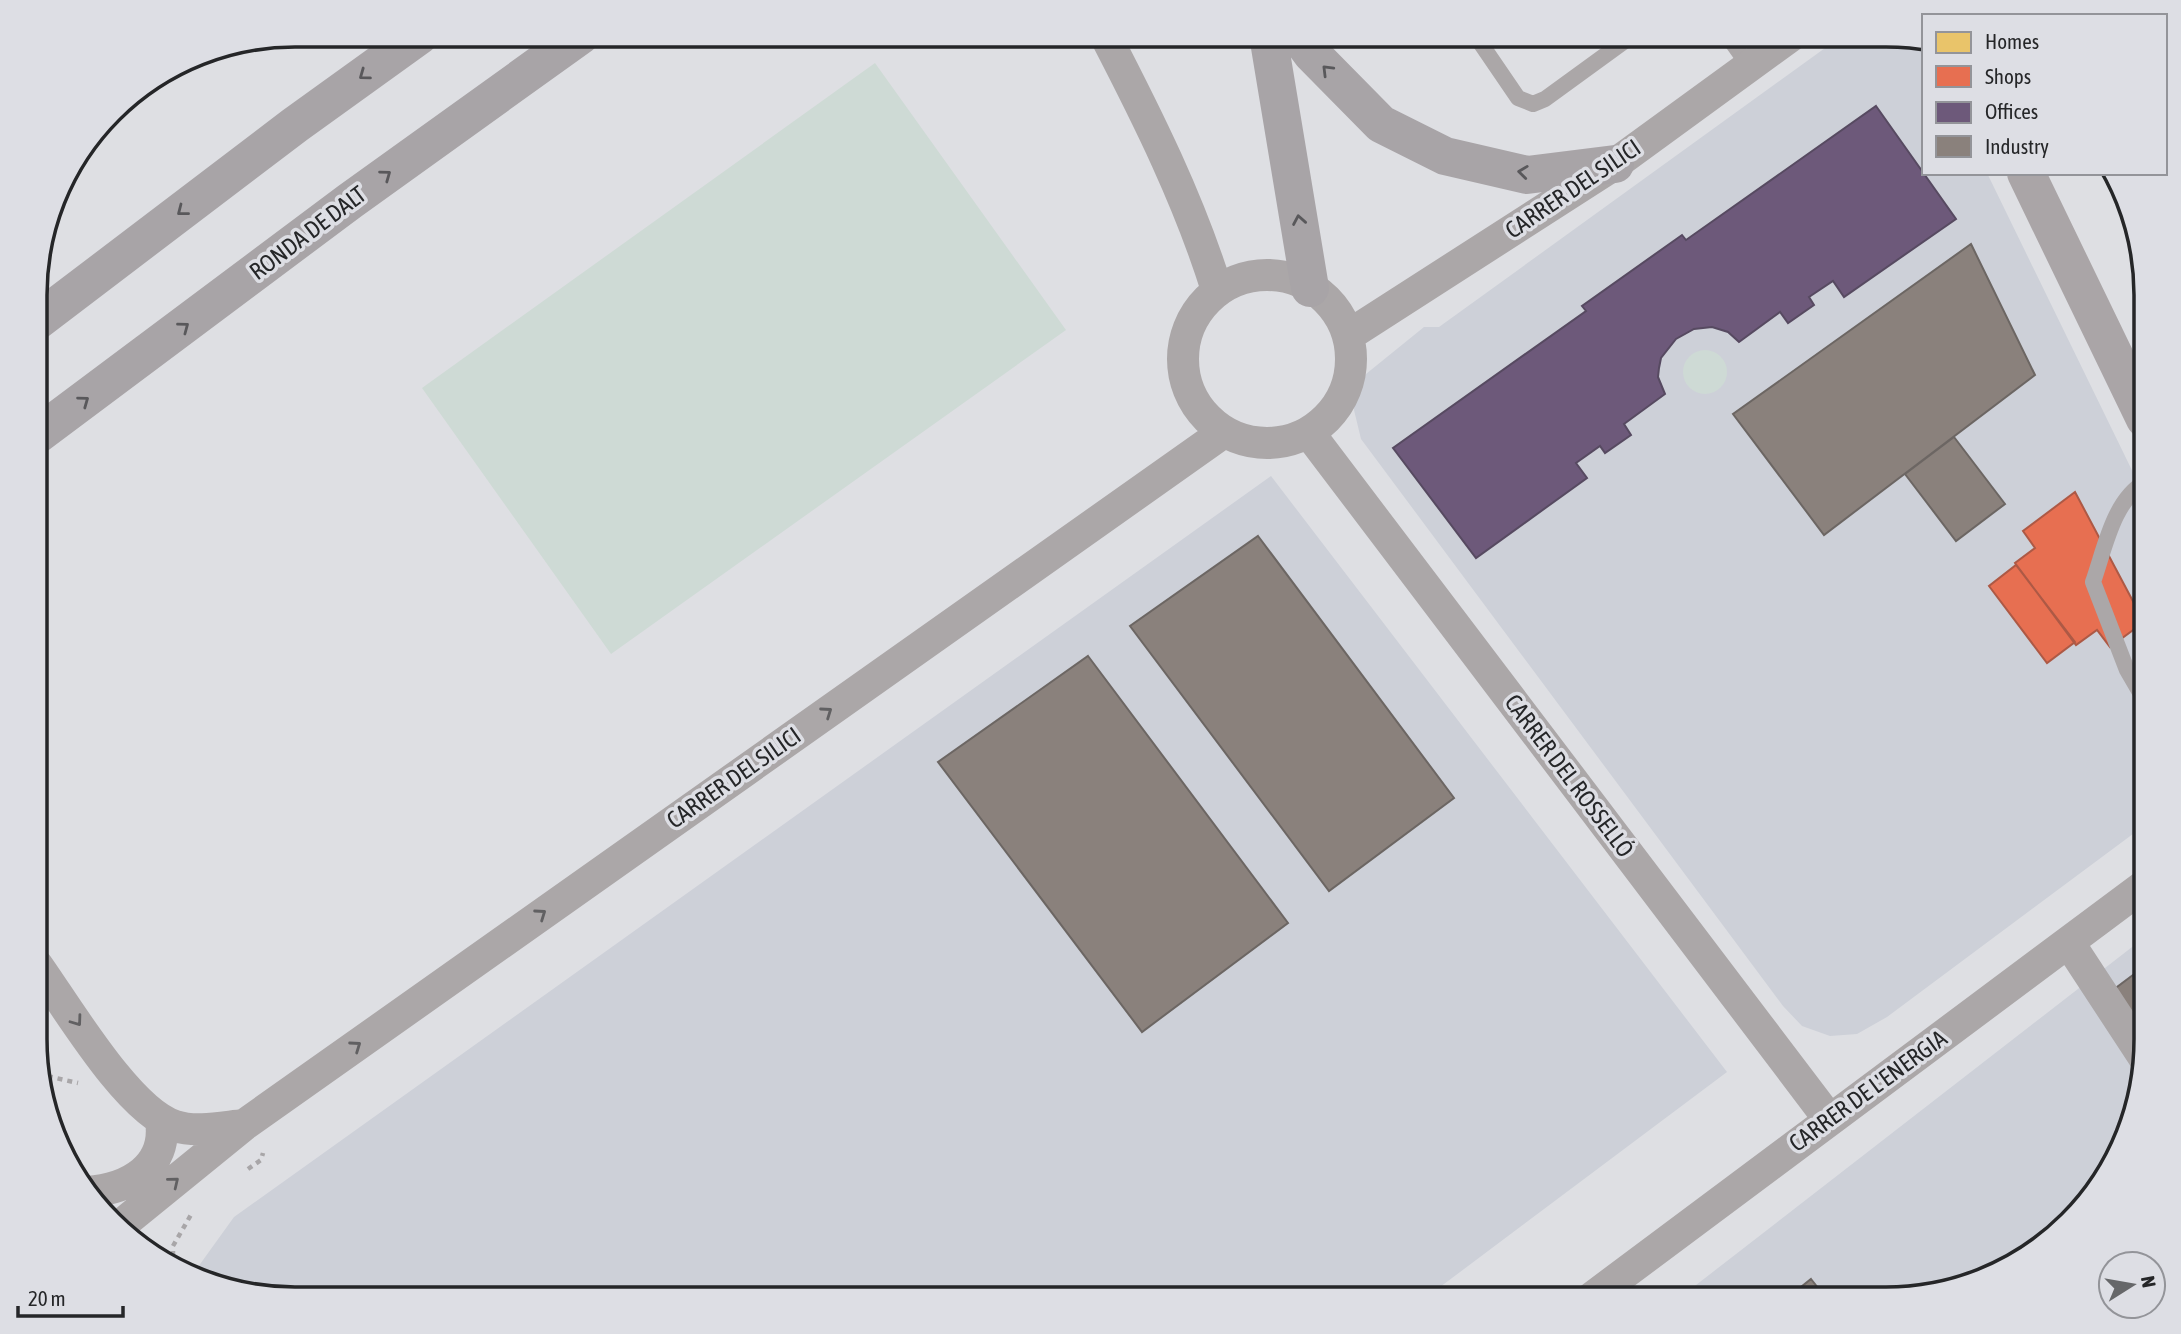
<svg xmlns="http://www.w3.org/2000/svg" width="2181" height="1334" viewBox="0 0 2181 1334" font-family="'Asap Condensed',sans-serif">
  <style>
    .built { fill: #cdd0d8 }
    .green { fill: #cedad5 }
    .homes { fill: #e9c46a; stroke: #ae9556; stroke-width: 2 }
    .shops { fill: #e76f51; stroke: #ad5945; stroke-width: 2 }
    .offices { fill: #6d597a; stroke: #574a61; stroke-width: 2 }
    .industry { fill: #8a817c; stroke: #6c6663; stroke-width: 2 }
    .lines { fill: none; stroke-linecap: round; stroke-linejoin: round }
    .path { stroke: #a8a6a8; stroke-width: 4.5; stroke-dasharray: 5 5; stroke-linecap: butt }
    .lane { stroke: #aba7a8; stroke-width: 16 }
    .street { stroke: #aba7a8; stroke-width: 32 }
    .secondary { stroke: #aaa5a7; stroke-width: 38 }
    .highway { stroke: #a8a4a7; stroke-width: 38 }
    .oneway { stroke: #59585b }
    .oneway2 { stroke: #616062 }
    .labels { text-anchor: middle; stroke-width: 7; stroke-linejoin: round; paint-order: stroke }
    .street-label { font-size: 24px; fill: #252628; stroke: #dddee4 }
    .rim { fill: none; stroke: #252628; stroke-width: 3.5 }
  </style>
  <rect width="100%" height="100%" fill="#dedfe3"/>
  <path class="built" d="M1834 35H1886L1924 41V173H1987L2145 497V825L1887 1017 1857 1034 1830 1036 1802 1026 1783 1006 1361 439 1354 410 1355 391 1366 374 1424 327H1439L1832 43Z
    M1271 476 1727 1072 1424 1299H295L208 1283 198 1267 234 1217Z
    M2145 937V1055L2132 1122 2102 1183 2016 1264 1902 1298 1678 1299Z"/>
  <path class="green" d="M875 63 1066 330 611 654 422 388Z
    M1683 372a22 22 0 1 1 44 0a22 22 0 1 1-44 0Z"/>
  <path class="homes" d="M2140 260 2145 279V281L2136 262Z"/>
  <path class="shops" d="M2075 492 2144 622 2110 647 2097 630 2076 645 2015 563 2035 548 2023 531Z
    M2016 565 2075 642 2047 663 1989 586Z"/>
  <path class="offices" d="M1876 106 1956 219 1844 297 1833 281 1809 297 1814 305 1788 323 1780 312 1739 342 1728 332 1712 327 1694 329 1676 339 1661 358 1659 368 1658 377 1665 394 1624 424 1631 435 1605 453 1600 446 1576 463 1587 478 1476 558 1393 448 1586 311 1582 306 1682 235 1686 240Z"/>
  <path class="industry" d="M1971 244 2035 375 1824 535 1733 414Z
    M1954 437 2005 504 1956 541 1905 474Z
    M1258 536 1454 798 1329 891 1130 626Z
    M1088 656 1288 923 1142 1032 938 762Z
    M2145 966V1041L2113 990Z
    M1811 1279 1826 1298 1786 1299Z"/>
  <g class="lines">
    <path class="path" d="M38 1074 78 1083
      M248 1169 261 1160 263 1153
      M173 1266V1246L192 1213"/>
    <path class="lane" d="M1475 35 1518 98 1533 104 1545 99 1633 35
      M1727 35 1749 66
      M2145 482C2113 501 2105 548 2093 582L2127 670 2145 701"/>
    <path class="street" d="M1105 35C1148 118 1189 200 1217 290
      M1183 359a84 84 0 1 1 168 0a84 84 0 1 1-168 0Z
      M1349 335 1615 164 1792 35
      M1309 433 1829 1119
      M2069 943 2145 1059
      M37 965C67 1007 128 1111 175 1126 196 1133 223 1127 244 1125
      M87 1192C129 1189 168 1167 161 1121
      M121 1225 244 1125 1224 432
      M1590 1299 2145 885"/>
    <path class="secondary" d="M2026 173 2145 419"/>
    <path class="highway" d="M1268 35 1310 288
      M1298 35 1312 54 1381 124 1445 156 1527 175 1615 164
      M37 321 295 125 420 35
      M37 435 350 201 581 35"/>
  </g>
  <defs><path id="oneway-chevron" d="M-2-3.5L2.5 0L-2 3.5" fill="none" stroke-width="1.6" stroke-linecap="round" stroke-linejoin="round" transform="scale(1.75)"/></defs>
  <g class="oneway">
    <use href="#oneway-chevron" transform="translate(1327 70) rotate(-135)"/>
    <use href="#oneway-chevron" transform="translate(364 75) rotate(144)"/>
    <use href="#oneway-chevron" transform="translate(1523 172) rotate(-173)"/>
    <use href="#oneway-chevron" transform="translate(386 175) rotate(-36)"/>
    <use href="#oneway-chevron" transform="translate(182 211) rotate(142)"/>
    <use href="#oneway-chevron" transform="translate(1299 220) rotate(-100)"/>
    <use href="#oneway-chevron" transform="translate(184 327) rotate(-37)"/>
    <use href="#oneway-chevron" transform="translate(84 401) rotate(-36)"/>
  </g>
  <g class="oneway2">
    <use href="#oneway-chevron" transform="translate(827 712) rotate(-35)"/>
    <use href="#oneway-chevron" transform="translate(541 914) rotate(-35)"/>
    <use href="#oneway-chevron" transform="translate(77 1021) rotate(54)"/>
    <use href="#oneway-chevron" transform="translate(356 1046) rotate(-35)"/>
    <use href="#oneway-chevron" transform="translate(174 1182) rotate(-39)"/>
  </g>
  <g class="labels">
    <g class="street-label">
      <text transform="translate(1573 189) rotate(-34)" y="8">CARRER DEL SILICI</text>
      <text transform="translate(308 233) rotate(-37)" y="8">RONDA DE DALT</text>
      <text transform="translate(1569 776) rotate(53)" y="8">CARRER DEL ROSSELLÓ</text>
      <text transform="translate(734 778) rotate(-35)" y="8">CARRER DEL SILICI</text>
      <text transform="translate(1868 1091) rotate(-36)" y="8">CARRER DE L'ENERGIA</text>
    </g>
  </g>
  <path d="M0 0H2181V1334H0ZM295 47H1886A248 248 0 0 1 2134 295V1039A248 248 0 0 1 1886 1287H295A248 248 0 0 1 47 1039V295A248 248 0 0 1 295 47Z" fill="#dddee4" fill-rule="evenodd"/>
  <path class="rim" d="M295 47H1886A248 248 0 0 1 2134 295V1039A248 248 0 0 1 1886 1287H295A248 248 0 0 1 47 1039V295A248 248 0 0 1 295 47Z"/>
  <rect x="1922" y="14" width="245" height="161" fill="#dddee4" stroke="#939499" stroke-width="2"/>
  <rect x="1936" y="32" width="35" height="21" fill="#e9c46a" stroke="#939499" stroke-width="2"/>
  <text x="1985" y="49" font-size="21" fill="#252628">Homes</text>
  <rect x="1936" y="66" width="35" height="21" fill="#e76f51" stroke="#939499" stroke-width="2"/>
  <text x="1985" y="84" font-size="21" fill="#252628">Shops</text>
  <rect x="1936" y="102" width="35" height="21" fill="#6d597a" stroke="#939499" stroke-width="2"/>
  <text x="1985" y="119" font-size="21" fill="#252628">Offices</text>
  <rect x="1936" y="136" width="35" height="21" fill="#8a817c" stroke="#939499" stroke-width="2"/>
  <text x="1985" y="154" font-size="21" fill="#252628">Industry</text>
  <g transform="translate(2132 1285) rotate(79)"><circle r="33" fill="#dddee4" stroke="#939499" stroke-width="2"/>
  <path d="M0-5L12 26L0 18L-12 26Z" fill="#666769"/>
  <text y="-10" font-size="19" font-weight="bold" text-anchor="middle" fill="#252628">N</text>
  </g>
  <path d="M18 1306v10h105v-10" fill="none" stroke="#252628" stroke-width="3.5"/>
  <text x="28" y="1306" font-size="21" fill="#252628" stroke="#dddee4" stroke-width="5" paint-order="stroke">20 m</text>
</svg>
